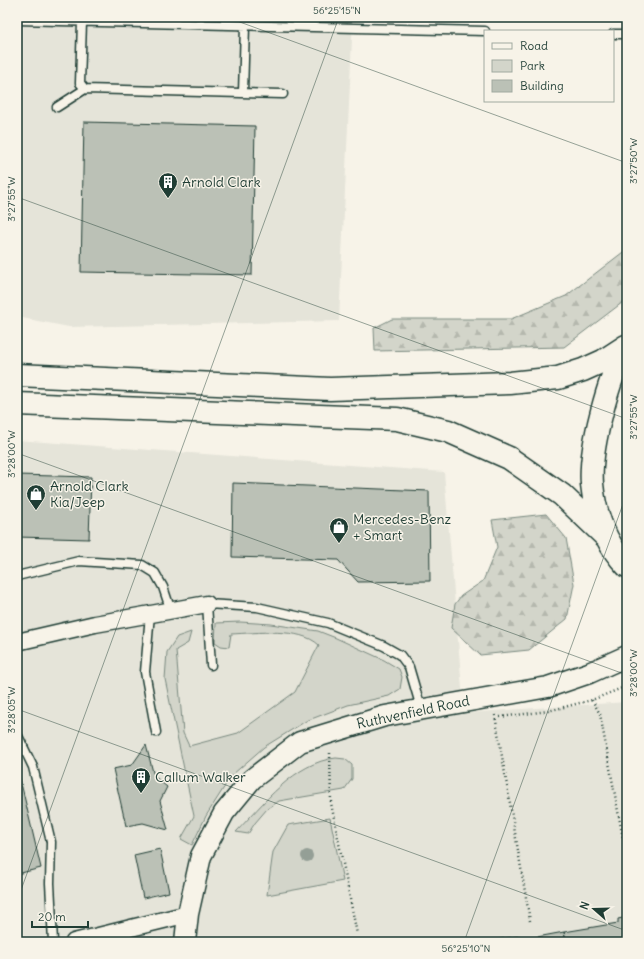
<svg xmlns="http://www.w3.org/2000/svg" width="644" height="959" viewBox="0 0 644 959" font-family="Delius,sans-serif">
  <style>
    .built { fill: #e5e4d9 }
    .green { fill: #d3d5ca; stroke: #79897f }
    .forest { fill: url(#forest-firs); stroke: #79897f }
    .building { fill: #bbc1b6; stroke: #1f3d34 }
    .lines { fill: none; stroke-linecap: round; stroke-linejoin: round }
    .service-casing { stroke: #1f3d34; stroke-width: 11 }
    .minor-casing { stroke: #1f3d34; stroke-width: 19 }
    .tertiary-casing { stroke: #1f3d34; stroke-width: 23 }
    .trunk-casing { stroke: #1f3d34; stroke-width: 25 }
    .path { stroke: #1f3d34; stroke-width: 2.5; stroke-dasharray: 1 3; stroke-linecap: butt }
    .service { stroke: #f7f3e8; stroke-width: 8 }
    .minor { stroke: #f7f3e8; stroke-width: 16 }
    .tertiary { stroke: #f7f3e8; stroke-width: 20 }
    .trunk { stroke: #f7f3e8; stroke-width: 22 }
    .tree { fill: #949f96 }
    .ticks { fill: none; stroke: #1f3d34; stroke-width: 1; stroke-opacity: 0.45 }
    .labels { text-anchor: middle; stroke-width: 3; stroke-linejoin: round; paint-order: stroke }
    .poi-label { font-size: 14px; fill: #1f3d34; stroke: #f7f3e8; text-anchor: start }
    .street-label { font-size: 14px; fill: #1f3d34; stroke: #f7f3e8 }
    .neatline { fill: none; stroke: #1f3d34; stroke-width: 1.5 }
    .ticks-label { font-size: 10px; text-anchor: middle; fill: #1f3d34 }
  </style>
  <defs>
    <pattern id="forest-firs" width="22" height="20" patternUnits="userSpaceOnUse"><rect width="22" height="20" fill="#d3d5ca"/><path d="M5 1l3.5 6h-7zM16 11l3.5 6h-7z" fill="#b5b8ae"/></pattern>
  </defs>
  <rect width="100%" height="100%" fill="#f7f3e8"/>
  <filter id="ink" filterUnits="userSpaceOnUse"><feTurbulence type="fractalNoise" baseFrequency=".025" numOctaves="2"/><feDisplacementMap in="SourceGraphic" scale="8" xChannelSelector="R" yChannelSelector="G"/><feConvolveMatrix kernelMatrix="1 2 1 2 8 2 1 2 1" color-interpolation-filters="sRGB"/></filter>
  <g filter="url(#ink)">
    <path class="built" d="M17 17H353L339 321 69 327 17 317Z
      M17 440 444 472 464 713 627 702V942H17Z"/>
    <path class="green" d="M240 622 271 624 318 631 336 638 384 660 399 669 402 677 400 689 389 696 348 705 306 721 264 747 232 775 206 816 192 845 181 839 194 816 165 679 167 652 177 637 191 632 188 643 176 650 183 733 189 746 238 733 295 692 319 645C300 627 256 633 231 634L229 647 221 646 215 642 216 623Z
      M336 758 345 759 352 765V779L344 790 279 801 267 809 255 823 248 834 236 832C263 804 295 762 336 758Z
      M330 818 343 881 267 895 273 852 288 825Z"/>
    <path class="forest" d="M627 249V299L564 347 375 351 374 328 392 319H511L566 296Z
      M546 514 566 538 574 584 567 619 529 650 480 655 451 628 455 604 461 596 483 581 497 547 492 520Z"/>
    <path class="building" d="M84 122 255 126 252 275 81 272Z
      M17 475 91 477 89 539 17 537Z
      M233 483 429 491 430 581 358 582 338 560 232 557Z
      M146 745 154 776 167 787 160 801 168 830 143 823 126 826 113 769 132 765Z
      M17 766 41 868 17 874Z
      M160 849 169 892 143 898 134 855Z
      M627 917V942H566L564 932 618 923V919Z
      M564 932 566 942H521V940Z
      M520 936 521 942H483Z"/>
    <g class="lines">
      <g class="service-casing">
        <path id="service" d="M17 20 485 31
          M82 22 80 83 85 89 283 94
          M613 34H627
          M243 93 245 26
          M57 107 85 89
          M17 576 79 561 142 565 155 573 163 587 171 611
          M150 614 145 672 156 732
          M211 665 207 604 257 607 328 623 384 646 400 655 409 667 421 708
          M17 734 33 767 51 842 50 883 53 942"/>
      </g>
      <g class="minor-casing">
        <path id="minor" d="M17 642 95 624 207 604
          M74 942 188 914"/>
      </g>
      <g class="tertiary-casing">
        <path id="tertiary" d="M185 942 188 914 201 856 224 813 252 779 300 742 385 716 548 687 589 673 627 656"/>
      </g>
      <g class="trunk-casing">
        <path id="trunk" d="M626 346C609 377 589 448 592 484 595 515 606 544 627 566
          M17 375 330 389 510 383 558 378 583 370 603 361 626 346
          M17 404 397 419 448 431 509 458 562 495 605 536"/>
      </g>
      <path class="path" d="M592 700 600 714 627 860
        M495 715 530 921
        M500 717 548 711 592 700 627 686
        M330 753 331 803 357 934"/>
      <use href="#service" class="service"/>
      <use href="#minor" class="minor"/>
      <use href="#tertiary" class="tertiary"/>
      <use href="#trunk" class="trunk"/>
    </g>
    <circle class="tree" cx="307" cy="856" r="6"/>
  </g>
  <path class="ticks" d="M226 17 627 163M17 197 627 419M17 453 627 675M17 709 627 931M17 901 339 17M464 942 627 493"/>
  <defs>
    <g id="building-pin" transform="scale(1)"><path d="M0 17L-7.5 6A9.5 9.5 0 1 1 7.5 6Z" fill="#1f3d34" stroke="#f7f3e8"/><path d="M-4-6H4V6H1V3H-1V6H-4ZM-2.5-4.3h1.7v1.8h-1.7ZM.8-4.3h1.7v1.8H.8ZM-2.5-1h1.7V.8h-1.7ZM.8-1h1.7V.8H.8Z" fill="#fff"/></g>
    <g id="shop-pin" transform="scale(1)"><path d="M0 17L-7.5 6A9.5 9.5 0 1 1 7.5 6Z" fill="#1f3d34" stroke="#f7f3e8"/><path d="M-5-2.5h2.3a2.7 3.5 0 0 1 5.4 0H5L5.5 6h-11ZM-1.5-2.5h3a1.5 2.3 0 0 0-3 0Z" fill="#fff"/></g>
  </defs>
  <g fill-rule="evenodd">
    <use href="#building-pin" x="168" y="182"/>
    <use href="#shop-pin" x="36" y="494"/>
    <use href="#shop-pin" x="339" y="527"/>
    <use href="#building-pin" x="141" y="777"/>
  </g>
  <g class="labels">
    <g class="poi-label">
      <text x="182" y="187">Arnold Clark</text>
      <text x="50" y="491">Arnold Clark<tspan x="50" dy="16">Kia/Jeep</tspan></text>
      <text x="353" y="524">Mercedes-Benz<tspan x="353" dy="16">+ Smart</tspan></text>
      <text x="155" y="782">Callum Walker</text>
    </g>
    <g class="street-label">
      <text transform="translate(413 712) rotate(-12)" y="5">Ruthvenfield Road</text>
    </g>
  </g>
  <rect width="644" height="959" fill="none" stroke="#f7f3e8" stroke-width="44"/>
  <rect x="484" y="30" width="130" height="72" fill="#f7f3e8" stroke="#a1aaa0"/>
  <rect x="492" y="43" width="20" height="6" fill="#f7f3e8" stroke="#a1aaa0"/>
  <text x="520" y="50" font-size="12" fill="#1f3d34">Road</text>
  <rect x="492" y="60" width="20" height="12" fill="#d3d5ca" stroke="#a1aaa0"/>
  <text x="520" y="70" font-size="12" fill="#1f3d34">Park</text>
  <rect x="492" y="80" width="20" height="12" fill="#bbc1b6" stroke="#a1aaa0"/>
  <text x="520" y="90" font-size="12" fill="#1f3d34">Building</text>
  <g transform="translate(594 909) rotate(290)" stroke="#f7f3e8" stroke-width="3" paint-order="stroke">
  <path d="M0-3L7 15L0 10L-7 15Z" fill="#1f3d34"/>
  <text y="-6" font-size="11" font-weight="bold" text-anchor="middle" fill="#1f3d34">N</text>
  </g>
  <path d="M32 921v6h56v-6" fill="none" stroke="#1f3d34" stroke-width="2"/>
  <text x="38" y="921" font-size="12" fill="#1f3d34" stroke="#f7f3e8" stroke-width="3" paint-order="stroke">20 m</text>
  <rect x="22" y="22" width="600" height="915" class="neatline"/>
  <g class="ticks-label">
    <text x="337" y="14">56°25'15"N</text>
    <text transform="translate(633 161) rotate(-90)" y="4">3°27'50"W</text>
    <text transform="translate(11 199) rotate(-90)" y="4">3°27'55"W</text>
    <text transform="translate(633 417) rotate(-90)" y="4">3°27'55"W</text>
    <text transform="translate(11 454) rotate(-90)" y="4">3°28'00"W</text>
    <text transform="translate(633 673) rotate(-90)" y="4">3°28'00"W</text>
    <text transform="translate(11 710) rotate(-90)" y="4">3°28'05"W</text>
    <text x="466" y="952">56°25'10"N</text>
  </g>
</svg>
